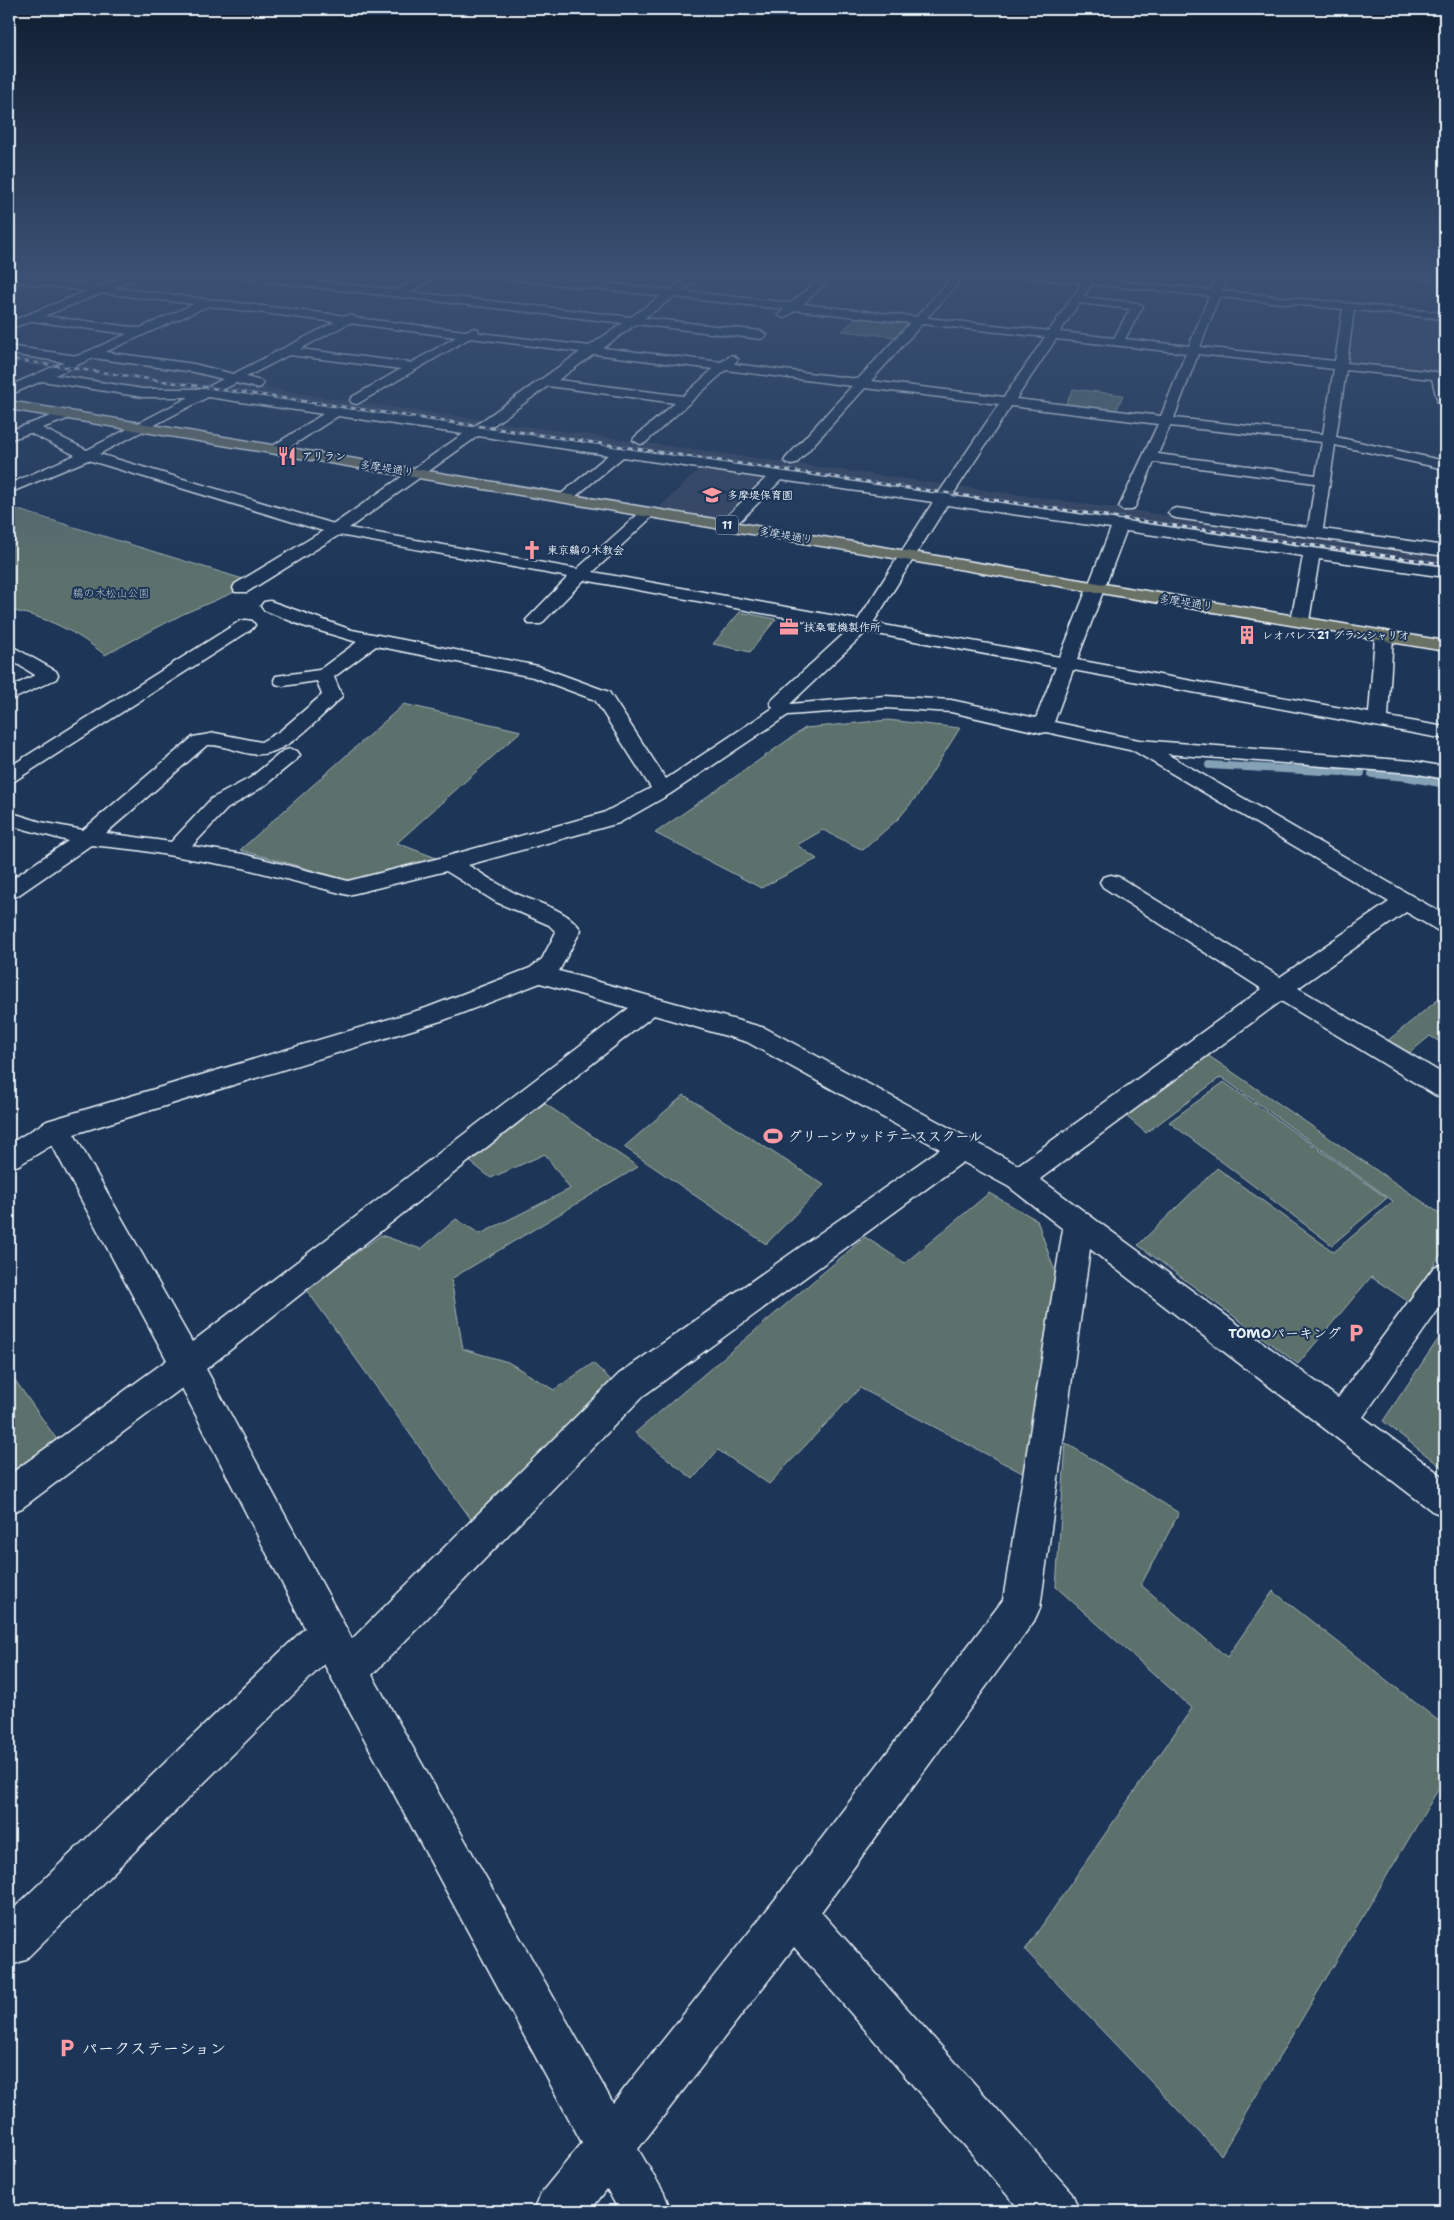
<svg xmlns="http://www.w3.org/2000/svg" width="1454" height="2220" viewBox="0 0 1454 2220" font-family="'Shantell Sans','Klee One',sans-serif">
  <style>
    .built { fill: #344462 }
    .green { fill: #5d716c; stroke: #a2b1b2 }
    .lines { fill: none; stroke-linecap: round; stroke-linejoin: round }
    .stream { stroke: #84a1b5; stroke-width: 8 }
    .minor-casing { stroke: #e8f1f8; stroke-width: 3 }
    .major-casing { stroke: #e8f1f8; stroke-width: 3 }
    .minor { fill: #1d3557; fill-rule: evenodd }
    .major { fill: #6b7165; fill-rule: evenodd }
    .rail-casing { stroke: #e8f1f8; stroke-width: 2.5 }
    .rail { stroke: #1d3557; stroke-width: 2; stroke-dasharray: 5; stroke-linecap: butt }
    .labels { text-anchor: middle; stroke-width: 4; stroke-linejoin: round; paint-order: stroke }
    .far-poi-label { font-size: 11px; font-weight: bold; fill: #e8f1f8; stroke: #1d3557; text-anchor: start }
    .far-street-label { font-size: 11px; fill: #e8f1f8; stroke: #1d3557 }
    .far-park-label { font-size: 11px; fill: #b7c4c7; stroke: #1d3557 }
    .shield { fill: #1d3557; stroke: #abb9c8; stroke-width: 1 }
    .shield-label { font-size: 12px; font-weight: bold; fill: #e8f1f8 }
    .poi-label { font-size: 14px; font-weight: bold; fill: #e8f1f8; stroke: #1d3557; text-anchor: start }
    .near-poi-label { font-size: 16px; font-weight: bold; fill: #e8f1f8; stroke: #1d3557; text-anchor: start }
  </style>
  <rect width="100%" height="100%" fill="#1d3557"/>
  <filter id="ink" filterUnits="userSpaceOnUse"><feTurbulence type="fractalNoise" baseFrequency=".02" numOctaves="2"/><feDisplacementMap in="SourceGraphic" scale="10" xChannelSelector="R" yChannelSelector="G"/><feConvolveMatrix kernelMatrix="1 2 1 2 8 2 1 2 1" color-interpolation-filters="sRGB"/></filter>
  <g filter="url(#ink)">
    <path class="built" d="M1357 310 1445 318V373L1349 363Z
      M9 353 79 362 101 357 225 378 222 383H244L302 394 482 420 1445 554V570L202 390 147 391 51 377 65 370 9 362Z
      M701 467 761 475 764 482 724 520 659 508Z"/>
    <path class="green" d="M1389 273H1445V285Z
      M858 316 909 322 895 337 842 331Z
      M1073 389 1123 395 1116 411 1065 405Z
      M9 507 256 583 183 614 105 655C75 631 47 617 9 610Z
      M740 612 776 619 750 652 713 644Z
      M404 704 521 731 397 843 439 859 355 882 240 850Z
      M888 720 960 728 918 795 899 818 863 850 823 830 797 845 817 859 761 888 655 833 805 728Z
      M1445 994V1045L1430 1036 1407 1055 1386 1042Z
      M1206 1054 1445 1217V1248L1409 1302 1371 1277 1298 1364 1138 1245 1217 1168 1334 1252 1393 1201 1221 1077 1146 1133 1126 1116Z
      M1224 1082 1387 1198 1332 1245 1169 1122Z
      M684 1095 824 1185 766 1244 624 1147Z
      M544 1103 638 1167 451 1279 463 1349 508 1362 554 1390 593 1363 616 1385 473 1522 306 1289 381 1235 421 1249 456 1219 480 1234 570 1189 545 1154 491 1178 468 1160Z
      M989 1193 1037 1220 1056 1275 1030 1477 860 1388 769 1484 718 1450 693 1479 635 1433 865 1237 905 1263Z
      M1445 1329V1470L1383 1421Z
      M15 1380 60 1444 9 1479V1384Z
      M1066 1443 1179 1513 1141 1585 1227 1657 1273 1591 1445 1726V1778L1221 2155 1025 1950 1192 1708 1056 1587Z"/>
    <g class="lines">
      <path class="stream" d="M1209 765 1361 773
        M1372 774 1407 777 1445 784"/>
      <g class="minor-casing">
        <path id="minor" d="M133 273H147L114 288 346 316 351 315 356 318 466 331 474 328 478 329 479 333 589 346 623 323 220 276 215 273H248L397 290 431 273H444L411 292 631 317 661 296 480 276 475 273H510L670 290 694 273H706L682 291 791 303 826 273H837L803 304 916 317 956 273H967L927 318 1049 331 1082 283 1007 276 1002 273H1040L1086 278 1089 273H1099L1096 279 1211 290 1218 273H1228L1222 291 1445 313V319L1354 310 1347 363 1445 373V407L1438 403 1432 379 1346 370 1336 437 1445 461V469L1335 445 1323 529 1445 546V556L1176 518 1171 516 1168 513 1171 510 1176 508 1308 527 1315 483 1154 462 1135 507 1132 510H1122L1119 507 1158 424 1011 406 952 496 1445 567V577L1319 559 1309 621 1306 625H1294L1291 621 1303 556 1126 531 1077 660 1369 713 1375 636 1378 632 1384 631 1390 632 1393 636 1388 717 1445 727V739L1073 670 1054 722 1139 740 1413 761 1445 767V779L1413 773 1167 754 1445 915V933L1437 930 1406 912 1298 988 1445 1075V1098L1435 1095 1281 1001 1040 1179 1338 1398 1434 1267 1445 1263V1300L1363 1417 1445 1478V1516L1432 1511 1090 1249 1040 1608 1034 1621 821 1912 1072 2193 1079 2211H1021L794 1947 638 2149 664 2193 671 2211H619L607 2189 590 2211H534L541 2193 582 2143 324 1664 25 1960 9 1966V1913L305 1628 182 1388 22 1508 9 1513V1475L167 1360 52 1145 19 1165 9 1168V1144L47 1121 426 1008 530 968 542 959 556 932 549 925 496 902 446 871 348 895 243 868 138 850 91 845 17 896 9 898V881L68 841 9 825V812L41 822 83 830 193 737 215 733 261 742 280 731 322 695 317 681 283 686 276 684 274 680 276 676 319 670 357 642 303 626 264 610 261 606 264 602 270 601 352 630 538 666 609 692 666 779 773 708 770 703 773 699 849 629 584 580 541 624H529L526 620 568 577 339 535 247 592H235L233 588 235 584 323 531 88 460 9 493V484L75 455 30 433 9 440V431L68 410 75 414 73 417 42 428 87 450 189 397H143L42 381 9 395V386L64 362 9 354V346L77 356 127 334 32 321 9 329V322L87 291 9 281V275L100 286ZM1092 284 1209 296 1189 346 1125 339 1143 306 1137 303 1083 297ZM102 293 194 304 140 328 44 316ZM674 297 784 309 778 315 784 318 796 310 910 323 858 379 734 364 738 359 732 355 721 362 603 348 636 324 761 339 767 335 761 331 644 318ZM1219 297 1343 309 1335 361 1200 347ZM1079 303 1130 309 1114 338 1060 332ZM208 306 335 322 233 374 194 364 105 352ZM349 323 456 337 411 363 300 349ZM922 324 1045 337 1004 397 871 381ZM470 338 580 352 473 427 220 391 236 383 257 388 261 387 263 384 261 381 246 377 289 355 401 369 352 397 350 400 352 403 357 404ZM1056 339 1186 353 1161 416 1016 399ZM594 354 713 369 683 396 558 380ZM1198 354 1334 369 1323 434 1174 418ZM93 358 194 372 223 379 204 389H143L55 375ZM726 370 852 386 786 458 784 461 791 465 796 464 865 388 999 404 938 494 488 429 548 386 675 403 635 437 633 440 640 444 645 443ZM208 397 323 414 271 447 269 450 276 454 281 453 338 416 463 434 334 524 99 454ZM1170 426 1322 442 1316 475 1158 454ZM478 436 608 455 560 495 557 498 560 501H570L623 457 766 478 721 522 719 525 721 528H733L781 480 933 502 858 620 593 572 654 515 657 512 654 509H644L577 569 349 528ZM947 505 1111 528 1060 657 873 623ZM866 632 1056 667 1036 718 951 700 885 696 790 704ZM376 646 533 677 595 700 651 788 603 813 444 857 348 881 243 854 192 846 227 809 264 786 297 759 300 755 297 751 290 749 283 751 250 778 211 799 171 842 106 833 207 745C223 744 237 752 252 754 286 758 316 720 339 700L342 696 334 677ZM885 708 951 712 1042 733 1046 732 1134 751 1389 902 1280 977 1119 877 1111 875 1103 877 1100 882 1103 887 1262 989 1018 1165 765 1028 559 971 581 930C566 907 533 903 511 891 496 883 482 874 468 865L619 823 670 794 788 715ZM540 983 629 1008 192 1342 74 1134 444 1020ZM654 1015 747 1042 940 1149 619 1374 352 1639 206 1369ZM963 1162 1009 1187 1063 1229 1003 1600 777 1897 613 2103 372 1675 643 1396Z
          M246 620 252 621 255 625 252 629 16 780 9 782V767L240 621Z
          M9 647 15 648 56 671 58 675 56 679 9 701V688L35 675 9 659Z"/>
      </g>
      <g class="major-casing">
        <path id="major" d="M9 401 1445 641V651L9 409Z"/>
      </g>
      <use href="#minor" class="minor"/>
      <use href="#major" class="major"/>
      <g class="rail-casing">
        <path id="rail" d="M9 359 1445 564"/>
      </g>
      <use href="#rail" class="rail"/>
    </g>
  </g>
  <linearGradient id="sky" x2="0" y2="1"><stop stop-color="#101d30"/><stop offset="0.47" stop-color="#3a5174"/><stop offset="1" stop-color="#3a5174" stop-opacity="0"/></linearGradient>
  <rect width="1454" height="584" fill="url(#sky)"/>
  <defs>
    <g id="restaurant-bare" transform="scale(1.5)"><path d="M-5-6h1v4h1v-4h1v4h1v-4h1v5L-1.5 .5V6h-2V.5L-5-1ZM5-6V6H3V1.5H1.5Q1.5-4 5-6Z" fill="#ff9aa2" stroke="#1d3557" stroke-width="2.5" paint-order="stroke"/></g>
    <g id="school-bare" transform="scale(1.5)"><path d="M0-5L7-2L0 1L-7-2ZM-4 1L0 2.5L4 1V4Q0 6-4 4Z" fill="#ff9aa2" stroke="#1d3557" stroke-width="2.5" paint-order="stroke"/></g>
    <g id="church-bare" transform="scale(1.5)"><path d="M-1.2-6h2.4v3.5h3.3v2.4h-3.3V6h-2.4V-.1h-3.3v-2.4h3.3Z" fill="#ff9aa2" stroke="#1d3557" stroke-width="2.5" paint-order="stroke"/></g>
    <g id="office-bare" transform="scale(1.5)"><path d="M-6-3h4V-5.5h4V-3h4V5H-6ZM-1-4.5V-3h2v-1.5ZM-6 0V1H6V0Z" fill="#ff9aa2" stroke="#1d3557" stroke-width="2.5" paint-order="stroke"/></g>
    <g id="building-bare" transform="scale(1.5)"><path d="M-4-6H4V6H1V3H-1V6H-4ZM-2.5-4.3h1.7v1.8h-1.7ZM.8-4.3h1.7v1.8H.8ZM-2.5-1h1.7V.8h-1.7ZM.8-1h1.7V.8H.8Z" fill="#ff9aa2" stroke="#1d3557" stroke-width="2.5" paint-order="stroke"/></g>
    <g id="stadium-bare" transform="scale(1.5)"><path d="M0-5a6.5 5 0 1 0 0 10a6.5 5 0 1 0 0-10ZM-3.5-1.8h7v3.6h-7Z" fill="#ff9aa2" stroke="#1d3557" stroke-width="2.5" paint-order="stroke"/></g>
    <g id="parking-bare" transform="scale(1.5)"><path d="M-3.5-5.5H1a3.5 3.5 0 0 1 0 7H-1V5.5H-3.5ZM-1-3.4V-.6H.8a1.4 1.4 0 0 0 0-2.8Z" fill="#ff9aa2" stroke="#1d3557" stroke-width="2.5" paint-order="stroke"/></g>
  </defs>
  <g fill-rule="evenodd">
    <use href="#restaurant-bare" x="287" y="456"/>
    <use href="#school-bare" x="712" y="495"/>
    <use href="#church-bare" x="532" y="550"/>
    <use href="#office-bare" x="789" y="627"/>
    <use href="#building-bare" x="1247" y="635"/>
    <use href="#stadium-bare" x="773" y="1136"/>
    <use href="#parking-bare" x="1356" y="1333"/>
    <use href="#parking-bare" x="67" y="2048"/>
  </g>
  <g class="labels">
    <g class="far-poi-label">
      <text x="302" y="460">アリラン</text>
      <text x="727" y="499">多摩堤保育園</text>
      <text x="547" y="554">東京鵜の木教会</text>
      <text x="804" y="631">扶桑電機製作所</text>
      <text x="1262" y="639">レオパレス21 グランシャリオ</text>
    </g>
    <g class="far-street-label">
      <text transform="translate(387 468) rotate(9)" y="4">多摩堤通り</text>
      <text transform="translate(786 535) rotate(10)" y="4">多摩堤通り</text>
      <text transform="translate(1186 602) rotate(9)" y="4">多摩堤通り</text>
    </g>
    <g class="far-park-label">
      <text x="111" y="597">鵜の木松山公園</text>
    </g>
    <rect class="shield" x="716" y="515.5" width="22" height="19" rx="4"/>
    <g class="shield-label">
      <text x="727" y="529">11</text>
    </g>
    <g class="poi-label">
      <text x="788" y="1141">グリーンウッドテニススクール</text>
      <text x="1341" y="1338" text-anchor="end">TOMOパーキング</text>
    </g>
    <g class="near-poi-label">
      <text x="82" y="2054">パークステーション</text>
    </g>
  </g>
  <rect width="1454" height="2220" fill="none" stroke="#1d3557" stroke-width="30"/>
  <rect x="15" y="15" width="1424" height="2190" fill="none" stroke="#e8f1f8" stroke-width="2" filter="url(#ink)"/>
</svg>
